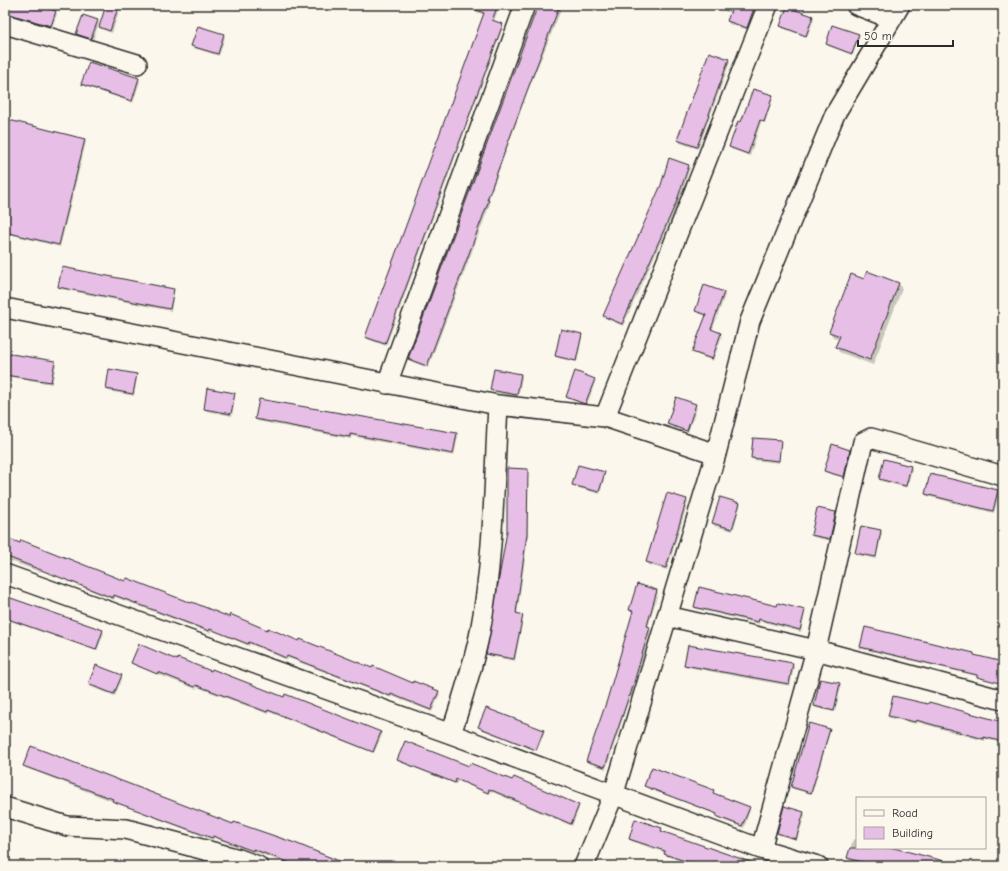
<svg xmlns="http://www.w3.org/2000/svg" width="1008" height="871" viewBox="0 0 1008 871" font-family="'Comic Neue',sans-serif">
  <style>
    .shadow { fill: #0003 }
    .building { fill: #e7bee6; stroke: #2b2b2b }
    .lines { fill: none; stroke-linecap: round; stroke-linejoin: round }
    .minor-casing { stroke: #2b2b2b; stroke-width: 22 }
    .minor { stroke: #fbf7ec; stroke-width: 19 }
  </style>
  <rect width="100%" height="100%" fill="#fbf7ec"/>
  <filter id="ink" filterUnits="userSpaceOnUse"><feTurbulence type="fractalNoise" baseFrequency=".025" numOctaves="2"/><feDisplacementMap in="SourceGraphic" scale="8" xChannelSelector="R" yChannelSelector="G"/><feConvolveMatrix kernelMatrix="1 2 1 2 8 2 1 2 1" color-interpolation-filters="sRGB"/></filter>
  <g filter="url(#ink)">
    <path class="shadow" d="M5 5H35L55 12 57 14 52 28 10 15 5 16Z
      M107 5H121L112 33 101 29 100 27Z
      M477 5H500L494 21 503 27 386 346 367 339 366 337 485 15 476 12 475 9Z
      M539 5H563L527 93 488 201 490 204 428 368 410 361 409 359Z
      M709 5H756L748 30 729 24 728 21 731 13Z
      M812 17 814 19 807 37 782 28 781 26Z
      M97 21 99 23 93 40 78 36 77 34Z
      M223 35 225 37 219 56 194 48 192 46Z
      M858 35 859 37 853 55 828 46 827 44Z
      M728 60 730 62 698 149 680 143 679 140Z
      M90 63 139 79 140 81 133 103 84 86 83 84Z
      M772 96 773 98 765 123 761 122 750 156 731 149 730 147 742 123Z
      M5 120 84 140 86 142 60 247 5 233Z
      M689 166 690 168 677 206 623 326 605 318 604 316Z
      M865 280 899 284 902 289 873 365 839 352 836 347 839 339 833 337 830 332Z
      M59 287 173 290 174 292 171 311 61 289Z
      M724 292 725 295 712 331 722 336 713 361 695 354 693 352 706 316 696 311Z
      M581 335 582 337 577 362 558 358 556 356Z
      M5 354 54 362 56 364 52 384 5 376Z
      M136 375 137 377 134 396 108 391 107 389Z
      M521 375 522 377 518 397 492 392 491 389Z
      M594 380 595 382 587 405 568 399 567 397Z
      M234 394 235 396 232 416 206 411 205 408Z
      M695 405 697 408 688 432 669 426 668 424Z
      M256 419 457 434 458 436 454 456 351 436V439L257 421Z
      M754 439 780 441 779 463 753 460Z
      M849 450 851 453 845 478 827 473 825 471Z
      M910 467 912 469 907 488 881 481 880 479Z
      M527 470 528 537 517 615 522 616 523 618 515 661 489 656 487 654Z
      M604 473 605 475 600 494 575 487 573 485Z
      M931 475 998 491 999 494 994 513 927 496 926 494Z
      M686 500 688 502 667 570 648 565 647 562Z
      M739 503 740 506 733 531 714 526 713 523Z
      M835 513 837 515 831 541 813 537 812 534Z
      M881 531 882 533 876 559 857 555 856 553Z
      M5 539 300 642 438 692 440 694 432 712 392 696V698L288 658 287 660 250 644 249 646 212 630 210 633 115 597 114 600 40 570V572L5 559Z
      M657 590 658 593 648 627 651 630 631 698 630 697 606 769 588 763 587 761 608 701 633 613 631 610Z
      M5 597 102 631 104 633 97 651 5 619Z
      M695 607H778L804 610 805 613 801 632 760 621 759 624 696 609Z
      M861 647 974 654 975 656 1003 664V682L862 649Z
      M177 661 380 733 382 735 374 753 269 712 268 714 197 687 196 689 134 665 132 663Z
      M792 664 794 667 790 686 687 667 685 665Z
      M121 675 122 678 115 696 91 687 89 684Z
      M839 684 841 687 835 712 816 708 815 706Z
      M889 716 1002 723V721L1003 743 985 739V741L917 722 916 724 890 718Z
      M479 727 543 731 544 733 537 751 480 729Z
      M829 730 830 732 812 794 793 789 792 787Z
      M5 740 9 744 5 755Z
      M398 760 469 767 578 806 579 808 572 826 490 791 489 794 458 781 456 784 399 762Z
      M24 765 269 836 270 834 355 866H295L214 838 213 840 26 768Z
      M646 786 714 791V795L749 808 750 810 744 828 719 819 718 815 647 788Z
      M804 813 805 815 797 840 779 835 778 833Z
      M661 829 662 832 761 866H695L667 856 666 853 631 841 630 839Z
      M853 839 857 840V848H887L957 866H872L849 860 848 858Z"/>
    <path class="building" d="M5 5H37L56 11 51 26 5 13Z
      M106 5H119L110 31 99 27Z
      M465 5H498L492 20 503 24 385 344 365 337 484 13Z
      M538 5H560L527 91 487 200H489L427 366 408 359Z
      M733 5H755L747 28 727 21Z
      M787 7 813 16 806 36 780 26Z
      M83 15 98 20 91 39 76 34Z
      M832 25 859 34 852 54 826 44Z
      M198 26 224 34 218 54 191 46Z
      M709 52 729 59 697 147 677 140Z
      M89 62 139 78 132 101 81 84Z
      M753 89 773 95 764 122 760 120 748 154 729 147 738 121 741 122Z
      M5 119 85 139 59 245 5 232Z
      M669 158 689 165 676 203 622 324 603 316 661 185Z
      M62 267 174 289 170 309 58 287Z
      M867 271 899 283 870 360 835 347 840 336 829 332 851 274 864 279Z
      M704 285 724 292 711 329 721 333 712 359 692 352 706 315 695 311Z
      M561 329 582 334 576 361 555 356Z
      M5 353 55 361 51 382 5 375Z
      M109 369 137 374 133 394 106 389Z
      M494 369 521 374 517 395 490 390Z
      M575 371 595 379 585 404 566 397Z
      M207 388 235 393 231 414 204 409Z
      M676 397 696 404 687 431 667 424Z
      M259 399 457 433 453 454 350 434V437L255 419Z
      M753 438 781 440 779 461 751 458Z
      M832 444 850 450 844 477 824 471Z
      M884 459 911 466 906 486 879 479Z
      M578 465 605 472 599 492 572 485Z
      M507 468 528 469 527 534 516 613 523 615 514 659 486 654 507 531Z
      M930 474 998 490 993 511 925 494Z
      M667 493 687 499 666 568 646 562Z
      M720 497 740 503 732 529 712 523Z
      M817 508 836 512 830 539 811 535Z
      M861 526 881 530 876 557 855 553Z
      M5 537 20 543 21 540 125 581 127 578 191 603 192 602 229 617 230 614 267 630 268 628 299 641 300 639 372 668 373 666 413 683V681L439 691 431 710 391 694 390 696 287 656 286 658 249 642 248 644 210 629 209 631 114 595 113 598 5 556Z
      M637 584 657 590 647 626 650 627 630 696H629L605 767 586 761 607 700 633 611 629 610Z
      M699 587 777 606 778 603 805 610 800 630 759 619 758 622 694 607Z
      M5 596 103 630 96 650 5 618Z
      M865 627 974 653V655L1003 662V684L977 677V675L860 647Z
      M139 644 177 660 178 658 211 671 212 669 284 697 285 694 381 732 373 752 268 710 267 712 196 685 195 687 158 672 157 674 131 663Z
      M688 645 793 663 789 684 684 665Z
      M96 665 122 675 114 694 88 684Z
      M820 679 840 683 834 711 814 706Z
      M893 696 928 704 929 702 1003 722V742L984 737V739L916 720 915 722 888 716Z
      M486 708 544 730 536 750 478 727Z
      M809 723 830 729 811 793 791 787Z
      M405 741 469 766 470 763 512 780 514 777 579 805 571 824 489 789 488 793 456 779 455 783 397 760Z
      M31 746 233 824 234 822 295 843 351 866H298L253 849V851L213 836 212 838 112 801 113 799 23 766Z
      M652 767 714 790 713 793 750 807 742 826 716 816 717 814 644 786Z
      M784 806 804 812 796 839 777 833Z
      M635 819 662 828 661 831 756 864V866H700L664 854 665 851 629 839Z
      M850 848H894L948 862V866H878L847 858Z"/>
    <g class="lines">
      <g class="minor-casing">
        <path id="minor" d="M856 5 892 19
          M5 24 137 64
          M5 308 498 405 605 417 716 454
          M387 384 525 5
          M605 417 768 5
          M5 574 451 734 761 849 818 866
          M667 616 816 650 1003 700
          M451 734C462 700 473 667 480 632 494 557 494 481 498 405
          M5 807 67 826 126 829 239 859 258 866
          M761 849 816 650 863 442 871 438 1003 476
          M584 866 613 796 716 454 750 321 835 114 900 5"/>
      </g>
      <use href="#minor" class="minor"/>
    </g>
  </g>
  <rect width="1008" height="871" fill="none" stroke="#fbf7ec" stroke-width="20"/>
  <rect x="10" y="10" width="988" height="851" fill="none" stroke="#2b2b2b" stroke-width="1.5" filter="url(#ink)"/>
  <rect x="856" y="797" width="130" height="52" fill="#fbf7ec" stroke="#a8a59f"/>
  <rect x="864" y="810" width="20" height="6" fill="#fbf7ec" stroke="#a8a59f"/>
  <text x="892" y="817" font-size="12" fill="#2b2b2b">Road</text>
  <rect x="864" y="827" width="20" height="12" fill="#e7bee6" stroke="#a8a59f"/>
  <text x="892" y="837" font-size="12" fill="#2b2b2b">Building</text>
  <path d="M858 40v6h95v-6" fill="none" stroke="#2b2b2b" stroke-width="2"/>
  <text x="864" y="40" font-size="12" fill="#2b2b2b" stroke="#fbf7ec" stroke-width="3" paint-order="stroke">50 m</text>
</svg>
